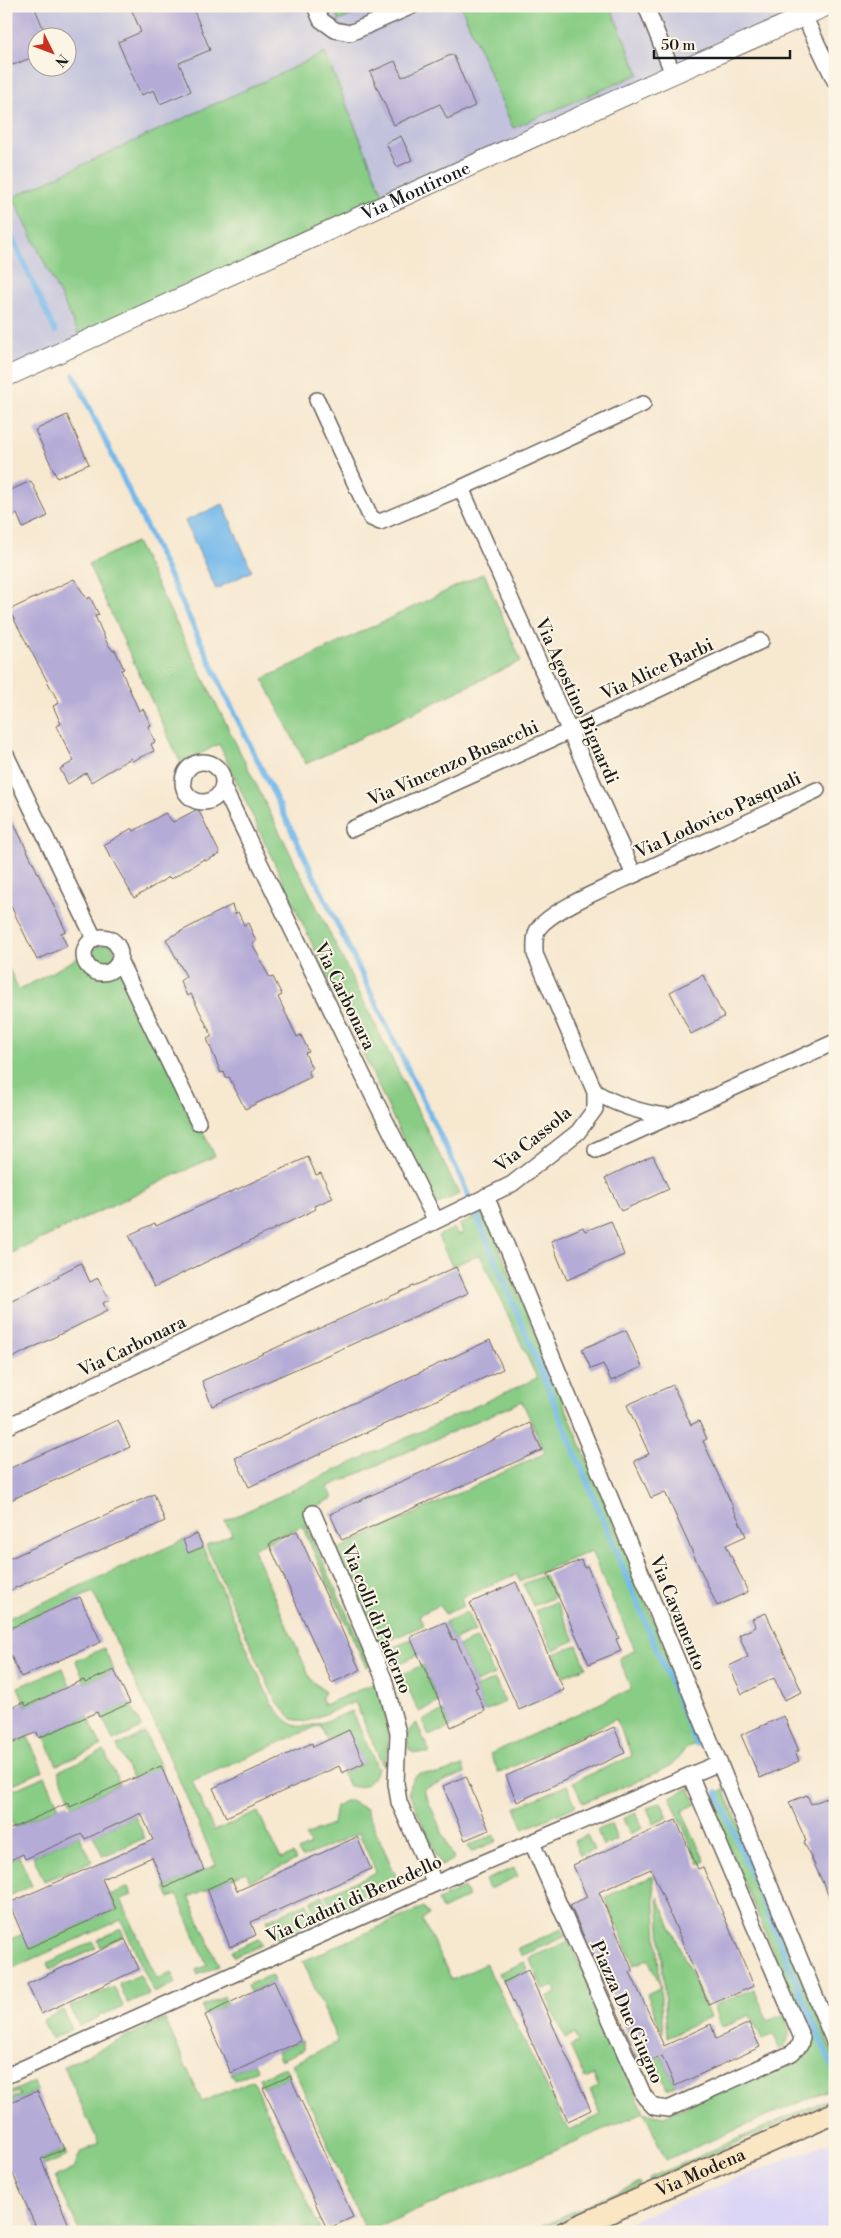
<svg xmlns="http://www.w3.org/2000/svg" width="841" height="2238" viewBox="0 0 841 2238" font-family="'Libre Bodoni',serif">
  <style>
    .built { fill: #dcd6f6 }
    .industrial { fill: #c2c2dc; fill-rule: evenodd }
    .green { fill: #88cc85; stroke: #527450 }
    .water { fill: #75b9eb; stroke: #486a84 }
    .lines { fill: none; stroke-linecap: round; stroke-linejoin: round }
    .stream { stroke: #75b9eb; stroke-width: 5.5 }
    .building { fill: #b4abd7 }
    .minor-casing { stroke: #69635b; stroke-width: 18 }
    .tertiary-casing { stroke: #69635b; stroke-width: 21 }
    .secondary-casing { stroke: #69635b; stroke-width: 24 }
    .minor { stroke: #fff; stroke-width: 15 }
    .tertiary { stroke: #fff; stroke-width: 19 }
    .secondary { stroke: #fbe6c3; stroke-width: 21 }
    .labels { text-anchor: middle; stroke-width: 4; stroke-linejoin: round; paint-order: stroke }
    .street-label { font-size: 18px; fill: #1c1c1c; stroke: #fcf5e5 }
  </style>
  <rect width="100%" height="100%" fill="#fcf5e5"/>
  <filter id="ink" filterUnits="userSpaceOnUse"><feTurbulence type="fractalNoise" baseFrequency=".02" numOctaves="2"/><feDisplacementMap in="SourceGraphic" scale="10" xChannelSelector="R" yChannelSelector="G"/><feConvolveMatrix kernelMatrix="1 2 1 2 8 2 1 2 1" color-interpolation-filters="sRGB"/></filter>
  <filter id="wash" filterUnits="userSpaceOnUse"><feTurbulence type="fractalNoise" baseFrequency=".0096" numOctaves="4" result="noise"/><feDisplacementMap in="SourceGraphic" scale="20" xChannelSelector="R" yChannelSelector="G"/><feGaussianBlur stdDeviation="1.12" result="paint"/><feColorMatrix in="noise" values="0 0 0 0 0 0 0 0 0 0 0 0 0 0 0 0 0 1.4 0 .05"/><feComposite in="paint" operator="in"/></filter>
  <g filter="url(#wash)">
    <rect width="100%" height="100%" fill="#f7e8d0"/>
    <path class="built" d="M835 2140V2232H609L647 2214Z"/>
    <path class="industrial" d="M6 6H835L6 375ZM38 38H68V68H38Z"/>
    <path class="green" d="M333 6H371L339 21Z
      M461 6H610L639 74 513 128Z
      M325 53 387 204 83 343 13 197Z
      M136 542 459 1194 434 1206 219 744 181 764 88 564Z
      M484 573 521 661 306 764 263 679Z
      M109 941 215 1156 6 1256V962L19 990Z
      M485 1213 701 1735 696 1744C682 1746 681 1760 670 1766 642 1781 611 1791 583 1803L573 1782 632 1756 616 1719 499 1773 490 1754 631 1689 619 1658 635 1650 591 1551 520 1581 517 1574 461 1598 464 1606 445 1614 440 1605 419 1615 424 1625 380 1644 336 1550 545 1453 522 1401 328 1487 333 1498 308 1511 306 1524 370 1665 366 1667 302 1526 253 1549 311 1680 325 1692 321 1698 324 1705 373 1684 377 1686C385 1712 394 1740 383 1766L355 1702 305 1722 292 1719 275 1700 206 1545 232 1534 225 1521 537 1378 480 1255 452 1266 438 1236 454 1228 458 1235 463 1233 459 1225Z
      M197 1534 271 1703C278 1711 284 1720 294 1725 307 1731 338 1716 352 1711L378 1769C371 1782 365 1790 349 1786L342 1773 364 1763 327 1740 320 1725 192 1781 214 1831 258 1812 281 1859 293 1854 296 1860 250 1881 246 1872 189 1897 219 1966 198 1975 196 1970 207 1965 177 1895 169 1898 165 1887 216 1865 158 1731 93 1592 6 1630V1619Z
      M545 1575 555 1597 533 1606 523 1584Z
      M556 1602 575 1640 553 1650 535 1611Z
      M467 1612 475 1631 453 1640 445 1622Z
      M477 1638 494 1675 476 1683 459 1646Z
      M411 1639 418 1655 398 1664 391 1649Z
      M577 1645 586 1667 564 1676 554 1654Z
      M104 1648 114 1670 85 1683 76 1661Z
      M422 1665 439 1702 419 1712 402 1675Z
      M63 1668 70 1686 26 1706 18 1687Z
      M495 1680 505 1702 485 1711 475 1688Z
      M130 1703 142 1728 113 1741 102 1715Z
      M444 1711 451 1727 429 1736 422 1721Z
      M88 1716 101 1746 57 1765 44 1736Z
      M417 1723V1724L430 1753H414L409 1749C406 1738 407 1729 417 1723Z
      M145 1733 163 1771 135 1783 117 1746Z
      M28 1737 43 1771 6 1787V1746Z
      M104 1751 120 1784 73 1806 58 1771Z
      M463 1766 465 1773 423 1789 454 1859 441 1865 409 1793C409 1783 412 1777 421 1773L438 1774Z
      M45 1776 59 1807 14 1827 6 1810V1793Z
      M567 1785 576 1806 524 1829 515 1808Z
      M689 1788 696 1804 682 1811 705 1861 699 1864 670 1797Z
      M724 1789 835 2058V2087L666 2160 644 2112 366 2232 292 2064 338 2042 303 1961 424 1907 429 1915 422 1919 452 1980 486 1964 568 2130 601 2115 590 2090 598 2086 594 2075 585 2079 570 2046 578 2042 575 2034 565 2038 547 1997 556 1993 554 1986 543 1990 529 1958 569 1941 644 2112 664 2116 802 2053 810 2038 708 1798Z
      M344 1801H350L366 1809 400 1885 335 1913 326 1895 376 1872 359 1833 302 1858 298 1851 310 1845 306 1836 333 1824 336 1806Z
      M661 1802 668 1817 654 1824 647 1808Z
      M636 1813 643 1828 630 1834 623 1819Z
      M135 1816 145 1838 103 1856 93 1835Z
      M611 1824 617 1840 603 1846 597 1830Z
      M79 1835 92 1861 44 1881 33 1856Z
      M494 1835 497 1841 471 1852 468 1846Z
      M587 1835 594 1850 580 1856 574 1841Z
      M19 1856 32 1886 6 1897V1862Z
      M514 1868 518 1876 489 1889 485 1880Z
      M653 1876 663 2033 647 1994 661 1987 648 1959 634 1965 605 1897Z
      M128 1887 132 1895 121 1899 157 1979 171 1972 176 1983 154 1993 121 1920 6 1971V1941L23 1934 28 1947 116 1909 110 1895Z
      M464 1888 468 1897 442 1910 438 1900Z
      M323 1896 331 1915 319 1920 311 1901Z
      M658 1897 710 2017 667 2037Z
      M307 1903 315 1922 276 1939 267 1920Z
      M121 1929 124 1936 101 1947 97 1940Z
      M562 1929 566 1936 521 1956 518 1948Z
      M259 1939 262 1945 234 1957 231 1951Z
      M93 1942 96 1948 50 1970 47 1963Z
      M525 1962 528 1970 504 1982 499 1973Z
      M140 1975 149 1994 128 2003 119 1984Z
      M271 1975 274 1981 250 1992 247 1985Z
      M114 1987 123 2006 103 2015 102 2013 99 2015V2017L79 2026 70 2007Z
      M754 1989 768 2021 784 2014C790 2030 793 2038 780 2050L774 2034 762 2039 750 2015 721 2027 713 2006Z
      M224 1996 227 2004 205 2015 202 2007Z
      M63 2010 72 2029 51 2039 43 2020Z
      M165 2019 202 2102 253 2080 321 2232H80L55 2177 74 2168 81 2152 99 2144 64 2066Z
      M301 2041 304 2050 280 2060 277 2052Z
      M662 2056 675 2086 667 2089 654 2059Z
      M254 2062 257 2070 235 2080 231 2073Z
      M285 2067 290 2076 263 2088 259 2078Z
      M34 2082 37 2091 12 2102 10 2099 20 2095 18 2092 9 2096 8 2093Z
      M835 2096V2099L650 2182 649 2178Z
      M64 2149 67 2156 41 2167 38 2161Z
      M639 2182 640 2185 535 2232H527Z"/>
    <path class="water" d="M223 504 252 571 216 589 185 521Z"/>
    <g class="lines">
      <path class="stream" d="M6 224 55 331
        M74 375 233 710 461 1178 696 1744
        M717 1792 835 2075"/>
    </g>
    <g id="blocks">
      <path class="building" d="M6 6H34L47 38H38V55L13 65 6 50Z
        M130 6H192L210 50 179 63 191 91 160 104 154 90 141 95 118 42 141 32Z
        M453 54 475 106 447 119 440 104 394 125 370 72 395 61 402 77Z
        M401 136 412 160 397 167 386 143Z
        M67 415 89 464 57 478 35 430Z
        M31 481 48 516 23 528 17 514 6 519V492Z
        M74 579 87 599 90 597 99 615 95 616 107 643 113 651 115 650 124 669 121 670 139 711 143 709 151 725 148 726 155 742 151 744 154 751 132 761 131 758 91 782 86 773 68 784 60 769 74 761 56 726 61 724 53 706 59 703 9 610Z
        M6 807 66 931 61 933 67 946 37 960 6 896Z
        M198 809 220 854 205 861 204 859 171 879 169 877 134 898 104 845 132 828 134 831 165 813 173 822Z
        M232 905 235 914 238 912 244 925 248 923 256 941 252 943 265 969 270 978 273 977 282 995 278 997 297 1037 301 1035 309 1052 305 1053 312 1069 308 1071 311 1077 245 1109 229 1077 226 1078 224 1072 221 1073 207 1039 211 1037V1034L191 994 187 996 180 981 186 976 166 939Z
        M703 975 724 1017 691 1034 670 992Z
        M653 1155 669 1189 621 1211 605 1178Z
        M308 1157 316 1175 321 1173 333 1198 314 1206 316 1209 154 1287 129 1235 155 1223 156 1226Z
        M611 1221 624 1255 567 1280 551 1241 583 1227 585 1231Z
        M81 1263 90 1282 98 1278 109 1300 103 1303 107 1311 6 1361V1304L59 1277 58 1275Z
        M456 1267 468 1293 212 1406 202 1381Z
        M626 1330 642 1367 611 1381 603 1364 591 1369 582 1349Z
        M490 1340 503 1369 249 1487 235 1458Z
        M673 1385 691 1425 699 1421 707 1439 703 1441 746 1536 726 1545 748 1592 717 1606 665 1492 651 1498 634 1461 649 1454 627 1405Z
        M118 1420 130 1447 6 1502V1470Z
        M530 1423 542 1450 342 1540 330 1514Z
        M154 1494 165 1521 6 1592V1560Z
        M297 1531 360 1670 332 1683 269 1544Z
        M197 1534 203 1547 188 1553 183 1540Z
        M581 1560 584 1568 587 1566 619 1638 616 1639 621 1651 589 1664 548 1574Z
        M516 1582 564 1690 519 1710 470 1603Z
        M80 1597 101 1642 21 1677 6 1645V1630Z
        M766 1613 802 1692 784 1700 774 1678 742 1694 729 1666 748 1657 739 1635 756 1627 752 1619Z
        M445 1622 453 1640 456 1639 459 1646 478 1687 475 1688 485 1711 451 1727 410 1637Z
        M114 1670 130 1703 99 1717 97 1712 39 1738 37 1732 6 1746V1710L24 1702 26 1706 76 1683 84 1680 85 1683Z
        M784 1716 799 1751 795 1752 799 1761 760 1778 741 1735Z
        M614 1727 625 1753 517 1802 506 1776Z
        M349 1730 364 1763 342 1773 339 1766 226 1817 213 1788 312 1743 313 1747Z
        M161 1766 204 1870 165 1887 152 1857 102 1879 116 1909 28 1948 9 1903 153 1840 141 1813 85 1839 82 1834 25 1859 23 1854 6 1862V1831L68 1803 70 1807Z
        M466 1776 489 1830 465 1840 443 1786Z
        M807 1795 811 1804 835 1795V1909L804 1842 806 1841 789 1802Z
        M676 1820 698 1869 703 1867 754 1986 709 2005 651 1869 599 1892 633 1971 630 1972 664 2046 711 2024 716 2039 749 2023 760 2047 675 2086 662 2056 641 2065 570 1905 587 1897 573 1865Z
        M357 1837 371 1869 251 1922 256 1935 230 1947 207 1889 231 1878 237 1891Z
        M125 1939 139 1969 41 2014 27 1984Z
        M528 1970 591 2110 568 2121 504 1982Z
        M274 1981 301 2041 231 2073 205 2015Z
        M290 2076 353 2217 327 2229 263 2088Z
        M37 2091 64 2149 41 2159 72 2232H38L12 2172 6 2174V2104Z"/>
    </g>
  </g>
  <g filter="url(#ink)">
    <use href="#blocks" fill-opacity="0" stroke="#69635b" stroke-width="1"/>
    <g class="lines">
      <g class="minor-casing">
        <path id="minor" d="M315 6 321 20 335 30 350 33 412 6
          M646 6 673 74
          M804 16 835 81
          M317 400 371 518 380 522 461 488 634 875C612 885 547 911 537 931 534 938 535 946 535 954L595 1092
          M461 488 643 404
          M6 755 94 938
          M183 782a20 20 0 1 1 40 0a20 20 0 1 1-40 0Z
          M352 829 570 731 761 641
          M634 875 817 790
          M84 955a18 18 0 1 1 36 0a18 18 0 1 1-36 0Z
          M120 962 198 1122
          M596 1150 835 1042
          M486 1196 835 2044
          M436 1221 512 1184 578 1132 595 1109V1092C617 1105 642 1113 667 1116
          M6 1427 436 1221 373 1096 223 787
          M313 1513 384 1679 398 1733 396 1783 399 1802 435 1884
          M532 1843 644 2096 654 2107 668 2109 792 2053 800 2045 802 2038 690 1775
          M6 2076 466 1870 719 1763"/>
      </g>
      <g class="tertiary-casing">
        <g id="tertiary">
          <path id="s1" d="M6 377 673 74 827 6"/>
        </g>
      </g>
      <g class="secondary-casing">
        <g id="secondary">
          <path id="s2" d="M565 2232 835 2113"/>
        </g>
      </g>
      <use href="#minor" class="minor"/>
      <use href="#tertiary" class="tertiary"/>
      <use href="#secondary" class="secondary"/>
    </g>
  </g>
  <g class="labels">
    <g class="street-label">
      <text dy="6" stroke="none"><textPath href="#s1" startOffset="450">Via Montirone</textPath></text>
      <text transform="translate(657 669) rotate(-25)" y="6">Via Alice Barbi</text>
      <text transform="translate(577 701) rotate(66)" y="6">Via Agostino Bignardi</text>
      <text transform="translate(453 763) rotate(-24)" y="6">Via Vincenzo Busacchi</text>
      <text transform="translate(718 815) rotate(-25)" y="6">Via Lodovico Pasquali</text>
      <text transform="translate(345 996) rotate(64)" y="6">Via Carbonara</text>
      <text transform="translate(533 1139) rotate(-39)" y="6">Via Cassola</text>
      <text transform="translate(132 1346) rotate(-26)" y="6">Via Carbonara</text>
      <text transform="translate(678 1613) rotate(68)" y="6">Via Cavamento</text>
      <text transform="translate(377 1619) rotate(68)" y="6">Via colli di Paderno</text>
      <text transform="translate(354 1899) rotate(-24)" y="6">Via Caduti di Benedello</text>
      <text transform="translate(627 2012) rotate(66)" y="6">Piazza Due Giugno</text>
      <text dy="6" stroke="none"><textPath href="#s2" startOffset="148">Via Modena</textPath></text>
    </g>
  </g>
  <rect width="841" height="2238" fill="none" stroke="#fcf5e5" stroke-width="25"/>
  <g transform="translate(52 52) rotate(132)"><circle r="24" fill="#fcf5e5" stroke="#a29e95"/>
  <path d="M0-4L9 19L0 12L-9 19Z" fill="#c8321e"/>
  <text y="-8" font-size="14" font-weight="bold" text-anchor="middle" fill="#1c1c1c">N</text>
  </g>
  <path d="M654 50v8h136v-8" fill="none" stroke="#1c1c1c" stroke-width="2.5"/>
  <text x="661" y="50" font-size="15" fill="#1c1c1c" stroke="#fcf5e5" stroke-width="4" paint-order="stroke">50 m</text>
</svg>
